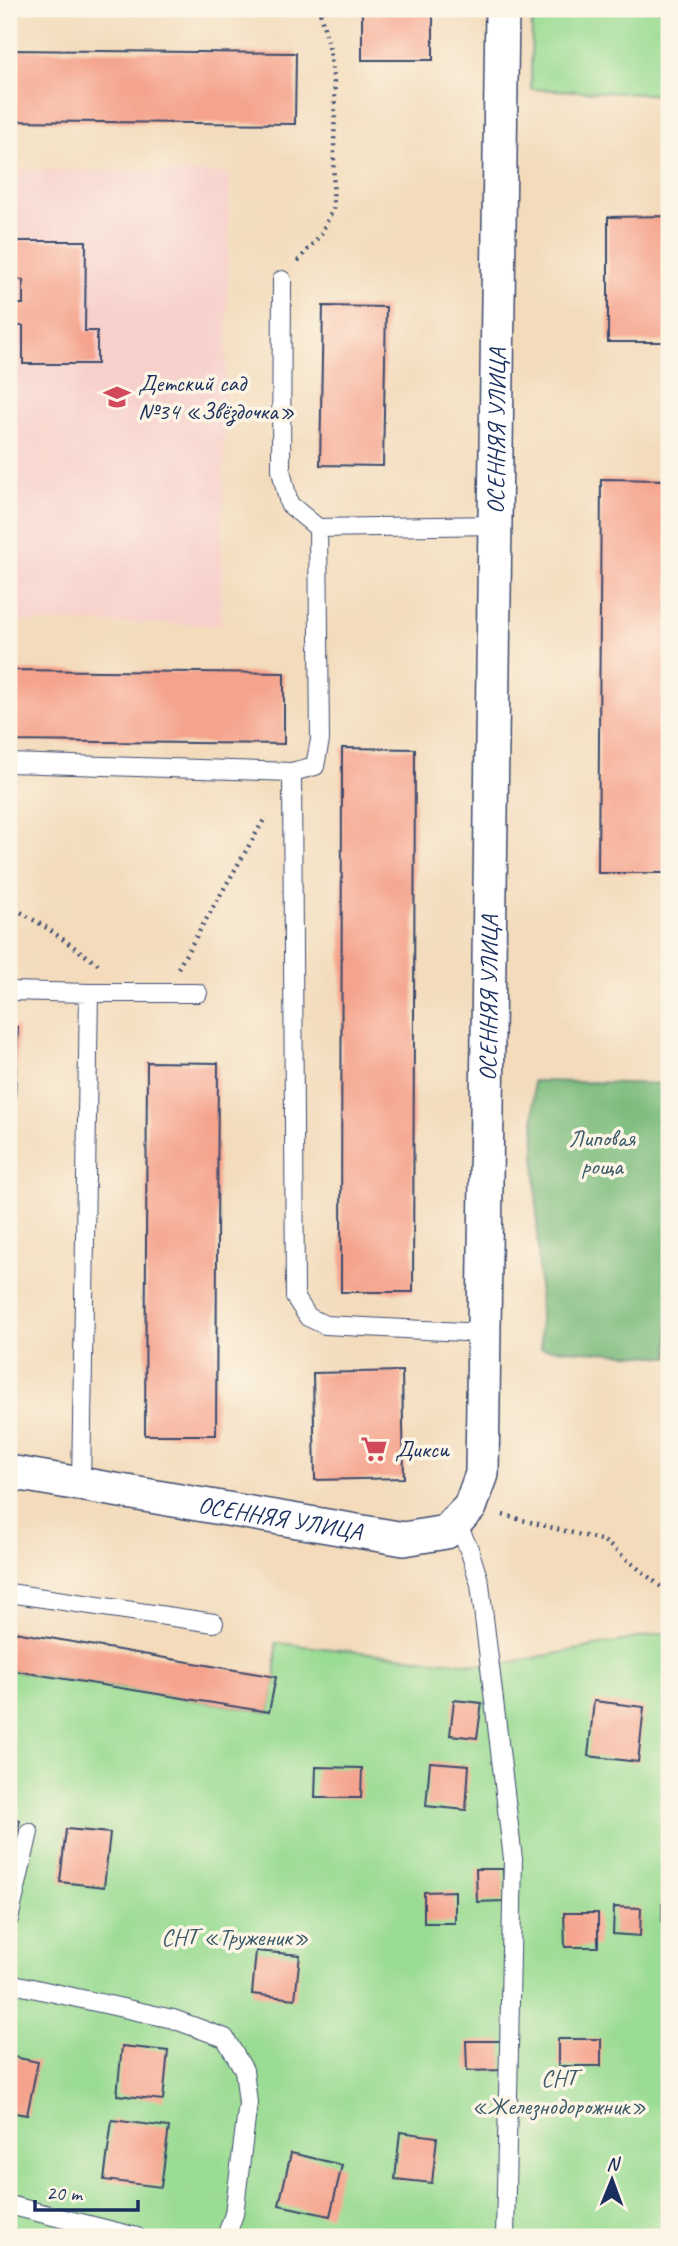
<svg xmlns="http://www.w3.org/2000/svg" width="678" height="2246" viewBox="0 0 678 2246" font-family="Caveat,sans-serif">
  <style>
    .built { fill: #f7d0cb }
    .green { fill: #9adc93; stroke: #5a8678; stroke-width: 2 }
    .forest { fill: #7bbc7d; stroke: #4b766e; stroke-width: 2 }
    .building { fill: #f5a38c }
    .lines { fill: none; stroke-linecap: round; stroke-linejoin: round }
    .lane-casing { stroke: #3b496c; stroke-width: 20 }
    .street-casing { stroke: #3b496c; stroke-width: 36 }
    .path { stroke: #3b496c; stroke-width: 4.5; stroke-dasharray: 2 5; stroke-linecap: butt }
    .lane { stroke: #fff; stroke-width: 18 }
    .street { stroke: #fff; stroke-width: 33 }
    .labels { text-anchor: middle; stroke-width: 7; stroke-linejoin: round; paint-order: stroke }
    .poi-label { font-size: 24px; fill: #1b2f5e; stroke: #fcf5e5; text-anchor: start }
    .street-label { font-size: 24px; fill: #1b2f5e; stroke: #fcf5e5 }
    .park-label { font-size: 24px; fill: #3b5a6b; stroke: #fcf5e5 }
  </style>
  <rect width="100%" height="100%" fill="#fcf5e5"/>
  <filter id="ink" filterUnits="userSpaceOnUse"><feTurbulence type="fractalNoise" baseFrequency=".0143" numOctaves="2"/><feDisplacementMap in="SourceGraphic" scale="14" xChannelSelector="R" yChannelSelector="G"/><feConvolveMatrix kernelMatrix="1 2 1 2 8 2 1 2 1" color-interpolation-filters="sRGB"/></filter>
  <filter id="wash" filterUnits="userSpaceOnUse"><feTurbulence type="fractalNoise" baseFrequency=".00686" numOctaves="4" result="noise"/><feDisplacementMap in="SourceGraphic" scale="28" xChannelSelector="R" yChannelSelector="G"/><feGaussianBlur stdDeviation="1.57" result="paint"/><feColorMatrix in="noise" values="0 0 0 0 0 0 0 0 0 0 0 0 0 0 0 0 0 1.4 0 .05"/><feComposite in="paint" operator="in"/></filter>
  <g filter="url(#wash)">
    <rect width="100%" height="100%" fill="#f3dbbc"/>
    <path class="built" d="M9 169 230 173 221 625 9 621Z"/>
    <path class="green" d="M532 9H669V95L531 89Z
      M669 1632V2237H9V1670L269 1712 276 1677V1643L492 1666Z"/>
    <path class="forest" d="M533 1081 669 1084V1357L541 1348Z"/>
    <g id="blocks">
      <path class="building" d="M362 9H433V60H362Z
        M9 50 296 53 295 124 9 121Z
        M669 216V342H608V217Z
        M14 241H86L85 331H97V364H23V326H9V304H23V280L14 279Z
        M323 306 386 307 383 466 320 465Z
        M601 479 669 480V873H598Z
        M9 670 284 673V744L9 741Z
        M342 748 415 749 413 1292H341Z
        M9 1027H18L11 1197H9Z
        M147 1062 218 1063 216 1435H145Z
        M402 1371 404 1478 315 1480 313 1373Z
        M9 1631 276 1677 269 1712 9 1670Z
        M454 1700 482 1703 477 1738 450 1735Z
        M594 1701 644 1707 638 1762 588 1756Z
        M430 1762 469 1765 466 1810 426 1806Z
        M316 1767 362 1768 361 1798H315Z
        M9 1817 20 1820 10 1865H9Z
        M66 1829 110 1833 104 1887 60 1882Z
        M476 1869H503L504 1901 477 1902Z
        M455 1891V1923H424V1892Z
        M662 1903H669V1932H662Z
        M614 1907 641 1908 640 1936 613 1934Z
        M564 1913H598V1947H565Z
        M256 1951 300 1955 295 1999 252 1994Z
        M558 2039H601V2066H558Z
        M466 2041H502L503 2070 467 2071Z
        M122 2046 168 2051 163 2100 117 2095Z
        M9 2056 38 2062 27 2115 9 2112Z
        M112 2120 169 2127 161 2187 104 2180Z
        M400 2132 437 2137 432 2183 395 2179Z
        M291 2153 342 2165 330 2216 279 2205Z"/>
    </g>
  </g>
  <g filter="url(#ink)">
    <use href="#blocks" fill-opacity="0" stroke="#3b496c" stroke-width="2"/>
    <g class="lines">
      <g class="lane-casing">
        <path id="lane" d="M282 280 281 470 289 504 318 528
          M9 763 292 772 315 766 320 740 318 528 495 525
          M292 772 295 1297 308 1317 325 1325 484 1333
          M9 991 89 993 81 1484
          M89 993H198
          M456 1522 469 1549 480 1584 513 1859 505 2237
          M9 1593 214 1623
          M9 1919 29 1832
          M9 1983 173 2019 225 2038 244 2070 248 2103 234 2214 226 2237
          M9 2205 137 2237"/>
      </g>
      <g class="street-casing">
        <g id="street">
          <path id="s1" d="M9 1472 404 1539 446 1532 470 1507 482 1474 502 9"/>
        </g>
      </g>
      <path class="path" d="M298 261 321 234 333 209 335 93 330 50 319 9
        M9 905 47 928 102 967
        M178 968 265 818
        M503 1515 604 1541 669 1593"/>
      <use href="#lane" class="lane"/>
      <use href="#street" class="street"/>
    </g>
  </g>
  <defs>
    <g id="school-bare" transform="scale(2.1)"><path d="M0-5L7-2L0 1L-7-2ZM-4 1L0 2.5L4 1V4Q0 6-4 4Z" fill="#d1495b" stroke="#fcf5e5" stroke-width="2.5" paint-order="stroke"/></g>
    <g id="supermarket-bare" transform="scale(2.1)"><path d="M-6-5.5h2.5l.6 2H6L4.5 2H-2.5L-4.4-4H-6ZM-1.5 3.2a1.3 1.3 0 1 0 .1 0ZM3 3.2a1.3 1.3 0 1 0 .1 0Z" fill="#d1495b" stroke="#fcf5e5" stroke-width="2.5" paint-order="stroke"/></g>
  </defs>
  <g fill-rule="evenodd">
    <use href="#school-bare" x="117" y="397"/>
    <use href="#supermarket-bare" x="374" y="1449"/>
  </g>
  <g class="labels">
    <g class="poi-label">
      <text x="138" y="391">Детский сад<tspan x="138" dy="28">№34 «Звёздочка»</tspan></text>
      <text x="395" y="1457">Дикси</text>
    </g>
    <g class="street-label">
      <text dy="8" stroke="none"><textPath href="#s1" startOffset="1556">ОСЕННЯЯ УЛИЦА</textPath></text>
      <text dy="8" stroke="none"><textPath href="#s1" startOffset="989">ОСЕННЯЯ УЛИЦА</textPath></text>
      <text dy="8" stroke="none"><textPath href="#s1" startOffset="275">ОСЕННЯЯ УЛИЦА</textPath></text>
    </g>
    <g class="park-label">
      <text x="602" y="1146">Липовая<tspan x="602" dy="28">роща</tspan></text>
      <text x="235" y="1945">СНТ «Труженик»</text>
      <text x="559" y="2086">СНТ<tspan x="559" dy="28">«Железнодорожник»</tspan></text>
    </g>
  </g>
  <rect width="678" height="2246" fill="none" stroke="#fcf5e5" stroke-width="35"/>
  <g transform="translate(612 2180) rotate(1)" stroke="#fcf5e5" stroke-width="5" paint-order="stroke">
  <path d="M0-5L12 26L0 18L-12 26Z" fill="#1b2f5e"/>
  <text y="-10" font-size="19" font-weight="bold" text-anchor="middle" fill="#1b2f5e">N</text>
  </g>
  <path d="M35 2200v10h103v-10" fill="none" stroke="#1b2f5e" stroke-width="3.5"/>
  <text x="46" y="2200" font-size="21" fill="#1b2f5e" stroke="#fcf5e5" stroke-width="5" paint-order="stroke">20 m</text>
</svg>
